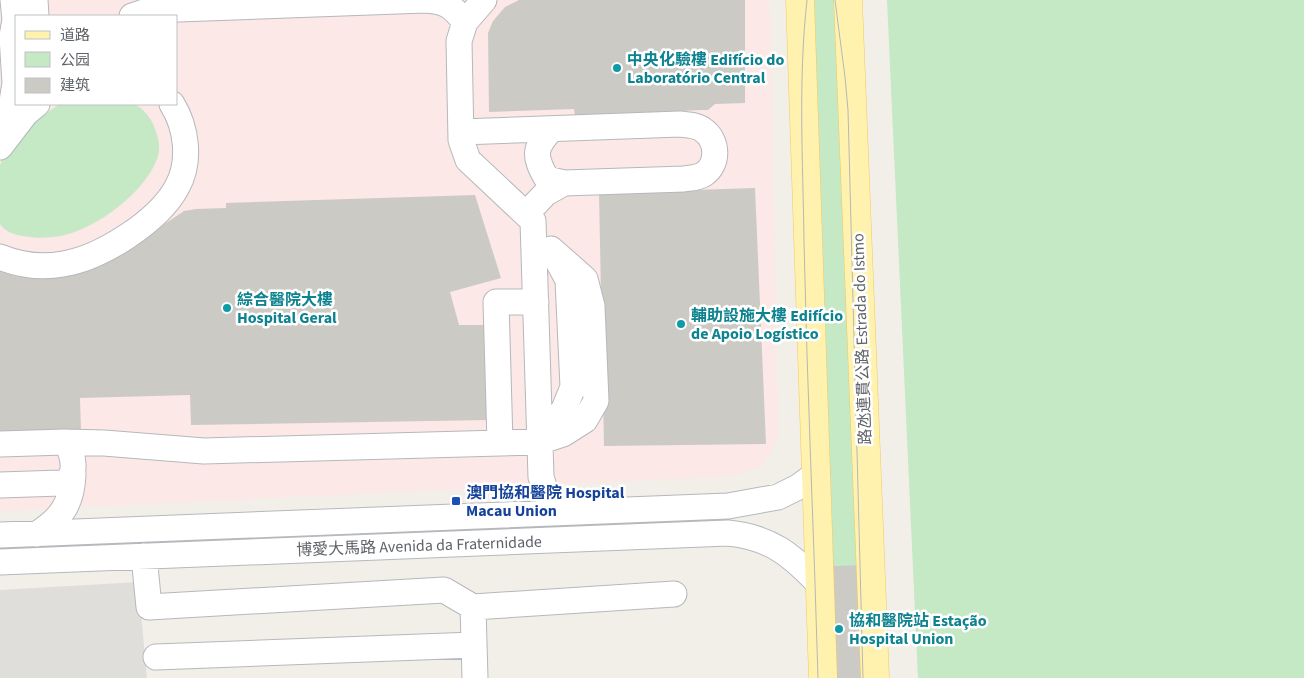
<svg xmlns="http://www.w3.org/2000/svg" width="1304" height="678" viewBox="0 0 1304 678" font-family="'Source Sans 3','Noto Sans SC',sans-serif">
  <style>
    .industrial { fill: #e0deda }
    .medical { fill: #fce8e6; fill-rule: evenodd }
    .green { fill: #c5e8c5 }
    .building { fill: #cccac5 }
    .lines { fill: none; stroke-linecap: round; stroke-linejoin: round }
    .minor-casing { stroke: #b5b8bc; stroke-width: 27 }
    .major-casing { stroke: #f2c960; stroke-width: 29 }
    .minor { stroke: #fff; stroke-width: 25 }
    .major { stroke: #fff2af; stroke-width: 28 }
    .tram { stroke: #b6b7b8; stroke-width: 1 }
    .culture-dot { fill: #0f9aa8; stroke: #fff; stroke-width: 2 }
    .transit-dot { fill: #1a4fb4; stroke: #fff; stroke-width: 2 }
    .labels { text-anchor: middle; stroke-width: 5; stroke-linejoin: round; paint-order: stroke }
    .culture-label { font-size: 16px; font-weight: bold; fill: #0d838f; stroke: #fff; text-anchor: start }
    .street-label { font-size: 16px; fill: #5f6368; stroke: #fff }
    .transit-label { font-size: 16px; font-weight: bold; fill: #164399; stroke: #fff; text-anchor: start }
  </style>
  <rect width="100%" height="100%" fill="#f1efe8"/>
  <path class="industrial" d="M138 582 147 678H0V590Z"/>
  <path class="medical" d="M0 0H768L770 9 778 433 773 451 759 467 736 476 0 511ZM16 16H176V104H16Z"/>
  <path class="green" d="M811 0H840L866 678H829Z
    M887 0H1304V678H918Z
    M60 104H133C143 107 152 119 155 129 159 139 161 149 157 159 145 192 98 227 65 235 51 238 37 239 23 236 15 235 5 232 0 224V165L2 160 18 135 36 120Z"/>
  <path class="building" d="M519 0H745V103L715 104 708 110H700L575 117 574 109 489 112 488 33 493 21 505 7Z
    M755 188 766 444 604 446 599 193Z
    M475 195 501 278 450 292 459 325H486L488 420 191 425 190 395 80 398 81 432 0 435V271L15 276 46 278 76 274 111 260 184 211 196 209 226 208V203Z
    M866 565 870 678H812L808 567Z"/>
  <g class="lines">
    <g class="minor-casing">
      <path id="minor" d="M35 0 36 16
        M484 0 465 22 459 41 461 140 468 160 533 221 541 477 547 496 562 511
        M132 16 150 10 425 0C446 1 452 6 465 22
        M0 129 12 102 15 83 12 36 15 20 13 0
        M552 129C533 148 534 157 547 179L564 183
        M461 132 680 124C688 125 697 125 703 130 718 140 719 164 704 174 698 178 690 178 684 179L564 183 546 193 526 214
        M0 147 26 113 37 104
        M0 257C20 265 42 268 63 264 101 258 159 221 177 187 191 162 187 128 172 104
        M539 442 564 409 573 387 568 280 556 258
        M500 443 496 302H536
        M0 444 65 442 104 443 204 451 539 442 563 434 585 420 596 401 592 306 585 279 551 249
        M0 485 61 483C79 480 74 452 65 442
        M37 534C62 518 72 503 73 474
        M0 535 728 506 778 497 798 487 817 473
        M144 556 149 607 444 590 473 607 674 594
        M0 562 728 533C770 537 792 555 820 585
        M473 607 475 678
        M156 657 474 645"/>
    </g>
    <g class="major-casing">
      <path id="major" d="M800 0 823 678
        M848 0 875 678"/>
    </g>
    <use href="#minor" class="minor"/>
    <use href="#major" class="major"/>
    <path class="tram" d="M807 0C798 80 803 162 804 242 807 388 814 533 818 678
      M835 0 845 77 848 110 863 678"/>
  </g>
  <g class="culture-dot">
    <circle cx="617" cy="68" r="5"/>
    <circle cx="227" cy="308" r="5"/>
    <circle cx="681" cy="324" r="5"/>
    <circle cx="839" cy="629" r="5"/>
  </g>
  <rect class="transit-dot" x="451" y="496" width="10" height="10" rx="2.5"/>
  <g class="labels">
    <g class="culture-label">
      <text x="627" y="65">中央化驗樓 Edifício do<tspan x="627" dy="18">Laboratório Central</tspan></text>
      <text x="237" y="305">綜合醫院大樓<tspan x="237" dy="18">Hospital Geral</tspan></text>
      <text x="691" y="321">輔助設施大樓 Edifício<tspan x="691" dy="18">de Apoio Logístico</tspan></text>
      <text x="849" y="626">協和醫院站 Estação<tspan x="849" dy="18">Hospital Union</tspan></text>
    </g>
    <g class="street-label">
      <text transform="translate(861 339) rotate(-92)" y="6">路氹連貫公路 Estrada do Istmo</text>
      <text transform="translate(419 545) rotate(-2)" y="6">博愛大馬路 Avenida da Fraternidade</text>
    </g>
    <g class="transit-label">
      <text x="466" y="498">澳門協和醫院 Hospital<tspan x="466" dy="18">Macau Union</tspan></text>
    </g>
  </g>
  <rect x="15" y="15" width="162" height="90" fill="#ffffff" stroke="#bfc1c3"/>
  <rect x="25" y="31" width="25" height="8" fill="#fff2af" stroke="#bfc1c3"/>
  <text x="60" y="40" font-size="15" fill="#5f6368">道路</text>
  <rect x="25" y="52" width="25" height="15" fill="#c5e8c5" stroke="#bfc1c3"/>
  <text x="60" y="65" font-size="15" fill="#5f6368">公园</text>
  <rect x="25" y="78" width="25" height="15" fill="#cccac5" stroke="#bfc1c3"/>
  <text x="60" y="90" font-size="15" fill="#5f6368">建筑</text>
</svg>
